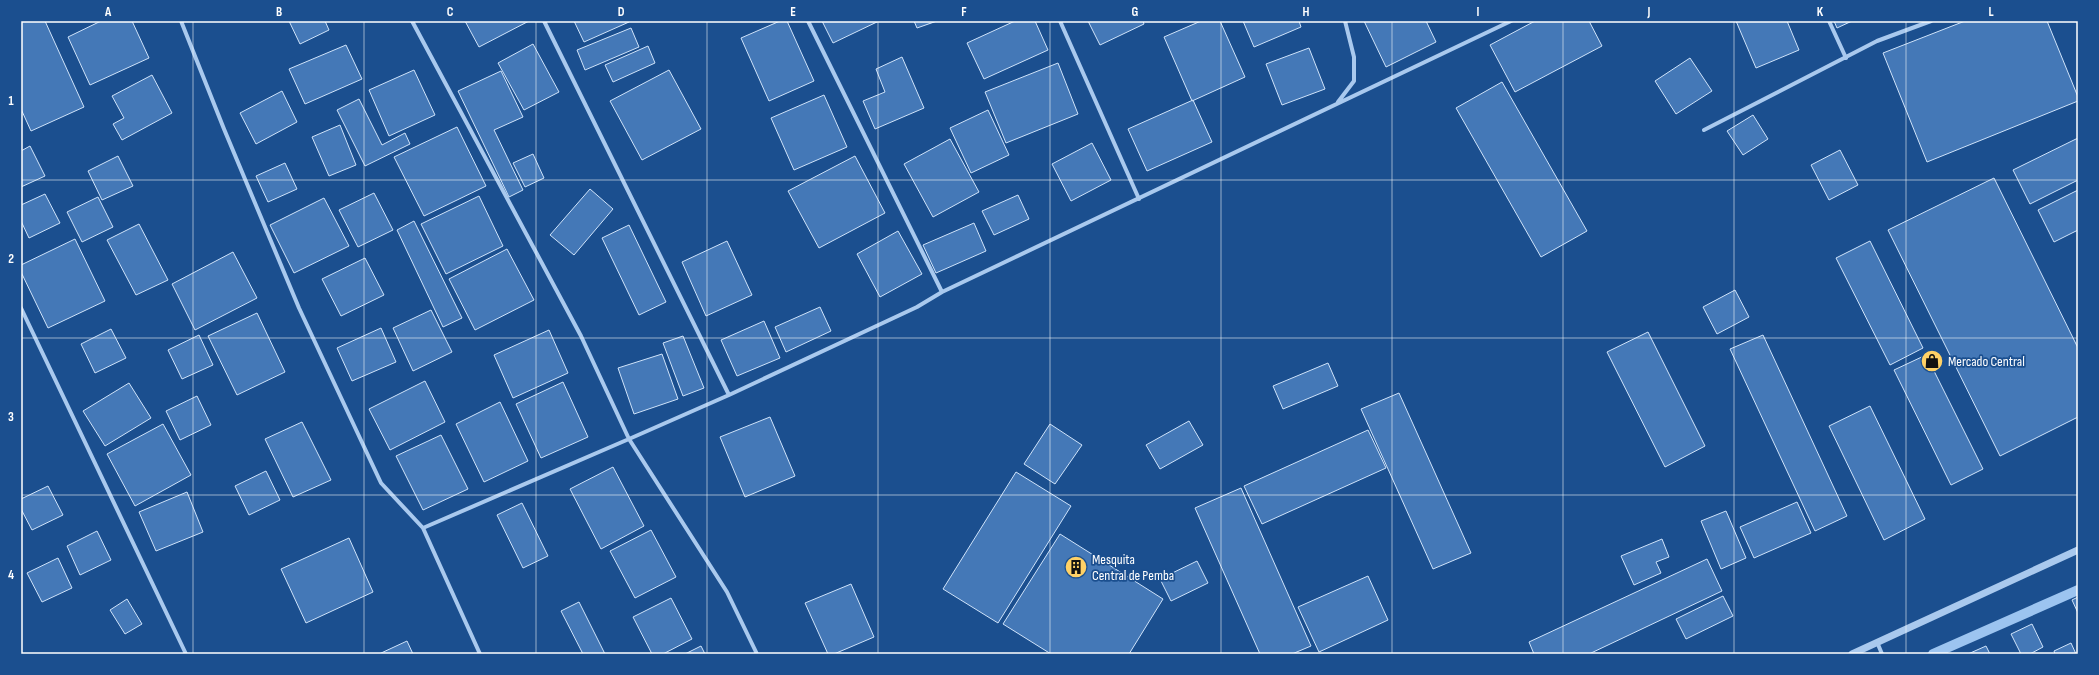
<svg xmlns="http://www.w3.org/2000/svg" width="2099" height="675" viewBox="0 0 2099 675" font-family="'Sofia Sans Condensed',sans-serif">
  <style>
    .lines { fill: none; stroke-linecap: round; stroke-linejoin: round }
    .stream { stroke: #9cc4f0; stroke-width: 10 }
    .building { fill: #4478b7; stroke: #cfe3fa }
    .minor { stroke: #a9c9ee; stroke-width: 4 }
    .tertiary { stroke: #a9c9ee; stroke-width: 7 }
    .grid { fill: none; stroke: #fff; stroke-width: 1; stroke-opacity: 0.55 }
    .labels { text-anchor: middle; stroke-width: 3.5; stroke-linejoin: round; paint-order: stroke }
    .poi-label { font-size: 14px; fill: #fff; stroke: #1b4f8f; text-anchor: start }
    .neatline { fill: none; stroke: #fff; stroke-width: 1.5 }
    .grid-label { font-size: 13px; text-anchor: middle; font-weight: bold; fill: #fff }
  </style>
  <rect width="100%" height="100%" fill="#1b4f8f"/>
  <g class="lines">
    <path class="stream" d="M1933 654 2078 590"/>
  </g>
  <path class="building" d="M21 21H45L84 107 31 131 21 109Z
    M101 21H132L149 58 90 85 68 37Z
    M289 21H325L329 30 300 44Z
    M465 21H529L479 47Z
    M574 21H628L629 22 584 42Z
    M780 21H787L814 81 769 101 741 38Z
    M822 21H879L833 43Z
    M914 21H937L917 28Z
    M1015 21H1035L1048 50 984 79 967 43Z
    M1088 21H1143L1144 24 1100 45Z
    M1201 21H1220L1245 77 1192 101 1164 37Z
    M1243 21H1299L1301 27 1254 47Z
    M1364 21H1426L1436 42 1386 67Z
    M1535 21H1589L1602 46 1515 92 1490 45Z
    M1736 21H1787L1799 50 1756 68Z
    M1834 21H1852L1837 28Z
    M1965 21H2047L2078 97V101L1927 162 1883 53Z
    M631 28 639 47 585 70 577 50Z
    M533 44 559 92 524 110 498 63Z
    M346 45 362 79 305 104 289 69Z
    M648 46 655 63 613 82 605 65Z
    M1309 48 1325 89 1282 105 1266 64Z
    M902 57 924 108 875 129 863 101 885 92 876 69Z
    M1690 58 1712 91 1676 114 1655 81Z
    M1058 63 1078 114 1006 143 985 92Z
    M414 70 435 115 389 136 369 90Z
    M669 70 701 129 642 160 610 101Z
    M501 71 523 117 494 130 523 190 509 197 458 91Z
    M152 75 172 113 122 140 113 124 124 118 112 96Z
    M1502 82 1587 231 1541 257 1456 108Z
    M282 91 297 122 256 144 240 113Z
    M824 95 847 147 794 170 771 118Z
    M359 99 382 145 405 133 410 144 365 166 337 110Z
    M1193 100 1212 142 1147 171 1128 129Z
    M988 110 1009 155 971 173 950 128Z
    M1753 115 1768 139 1743 155 1727 131Z
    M340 125 356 165 329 176 312 137Z
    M457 127 486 186 424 216 394 157Z
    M2078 138V180L2030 204 2013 170Z
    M950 139 979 192 933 217 904 164Z
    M1092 143 1111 180 1071 201 1052 164Z
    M30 146 45 176 21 187V151Z
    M1840 150 1858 185 1829 200 1811 165Z
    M533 154 544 178 525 187 513 163Z
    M118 156 133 186 102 200 88 171Z
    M855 156 885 213 819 248 788 191Z
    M285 163 297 189 268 202 256 176Z
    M1994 178 2078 348V417L2000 456 1888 230Z
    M590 189 613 209 574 255 550 235Z
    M2078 190V230L2054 242 2038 210Z
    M374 193 393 230 358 247 339 210Z
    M45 194 60 223 29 238 21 221V205Z
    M1018 195 1029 219 994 235 982 211Z
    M479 196 503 246 446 274 421 224Z
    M98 197 113 227 82 242 67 212Z
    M324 198 349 246 294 273 270 225Z
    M414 221 462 318 443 327 397 230Z
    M974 223 986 251 936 273 923 245Z
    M139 224 168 280 136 295 107 240Z
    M629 225 666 302 639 315 602 238Z
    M898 231 922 274 880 297 857 254Z
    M75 239 105 301 48 328 21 272V265Z
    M727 241 752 295 706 316 682 262Z
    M1870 241 1923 348 1890 365 1836 258Z
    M507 249 534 300 475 330 449 279Z
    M233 252 257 298 195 330 172 284Z
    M365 258 384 295 341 316 322 279Z
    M1735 290 1749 317 1717 334 1703 307Z
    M820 307 831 331 786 352 775 327Z
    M431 310 452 352 413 371 393 328Z
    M257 313 285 372 237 395 208 336Z
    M764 321 780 358 737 376 721 340Z
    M381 328 396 362 352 381 337 348Z
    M111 329 126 358 95 373 81 344Z
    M549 330 568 373 513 398 494 355Z
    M1648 332 1705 446 1665 467 1607 352Z
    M199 335 213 365 182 379 168 350Z
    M1763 335 1847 516 1815 531 1730 349Z
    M683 336 704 388 683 396 663 343Z
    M662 354 678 399 634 414 618 368Z
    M1926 355 1983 469 1951 485 1894 370Z
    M1328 363 1338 386 1283 409 1273 386Z
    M425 381 445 422 390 450 369 409Z
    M563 382 588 437 541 458 516 404Z
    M129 383 151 418 105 446 83 411Z
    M1399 393 1471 553 1433 569 1361 409Z
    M197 396 211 425 180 440 166 411Z
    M500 402 528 461 484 482 456 424Z
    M1870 406 1925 519 1884 540 1829 426Z
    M770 417 795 476 745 497 720 437Z
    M1189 421 1203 445 1160 469 1146 445Z
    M302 422 331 480 293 497 265 439Z
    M163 424 191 475 135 506 107 454Z
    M1050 424 1082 445 1055 484 1024 464Z
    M1368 430 1386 468 1262 524 1244 486Z
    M441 435 468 489 423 510 396 456Z
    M613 467 644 526 601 549 570 489Z
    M266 471 280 500 249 515 235 486Z
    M1016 472 1071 506 998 623 943 589Z
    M48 486 63 515 32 530 21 509V499Z
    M1241 488 1311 646 1292 654H1260L1195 508Z
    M187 492 203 532 156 551 139 512Z
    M1797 502 1811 533 1754 558 1740 527Z
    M522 503 548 556 523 568 497 515Z
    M1726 511 1746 558 1721 569 1701 521Z
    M651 530 676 577 635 598 610 551Z
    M97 531 111 560 80 575 67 546Z
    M1060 534 1163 599 1129 654H1051L1003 624Z
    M349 538 373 592 306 623 281 569Z
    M1662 539 1669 557 1656 562 1661 573 1634 585 1621 556Z
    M58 558 72 588 42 602 27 573Z
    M1707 559 1722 591 1589 654H1534L1529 642Z
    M1197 561 1208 583 1171 601 1160 579Z
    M1368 576 1388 620 1319 652 1298 607Z
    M851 584 874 637 834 654H828L805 603Z
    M1723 596 1733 616 1686 639 1676 619Z
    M2078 597V613L2072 600Z
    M671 598 692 639 663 654H652L633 617Z
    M127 599 142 624 125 634 110 610Z
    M579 602 605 654H583L561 611Z
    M2032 624 2043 647 2030 654H2021L2011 634Z
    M407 641 413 654H379Z
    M2071 643 2076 654H2055L2054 651Z
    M701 646 705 654H685Z
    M1986 646 1990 654H1968Z"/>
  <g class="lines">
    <path class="minor" d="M181 21 224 129 299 308 381 483 423 528 480 654
      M412 21 581 336 629 439 423 528
      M544 21 729 395 629 439 727 592 757 654
      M808 21 942 292
      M1060 21 1139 199
      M1829 21 1846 58
      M1338 102 1354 81V57L1345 21
      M1704 130 1877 41 1931 21
      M21 308 186 654
      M729 395 917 307 942 292 1511 21
      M1877 642 1882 654"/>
    <path class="tertiary" d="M1852 654 2078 550"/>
  </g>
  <path class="grid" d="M193 21V654M364 21V654M536 21V654M707 21V654M878 21V654M1050 21V654M1221 21V654M1392 21V654M1563 21V654M1734 21V654M1906 21V654M21 180H2078M21 338H2078M21 495H2078"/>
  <defs>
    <g id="shop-disc" transform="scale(1.15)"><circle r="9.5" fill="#ffd166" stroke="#1b4f8f"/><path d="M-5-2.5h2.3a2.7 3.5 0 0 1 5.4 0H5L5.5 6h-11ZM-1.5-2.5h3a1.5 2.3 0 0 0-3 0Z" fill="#111"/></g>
    <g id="building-disc" transform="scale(1.15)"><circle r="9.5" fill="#ffd166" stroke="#1b4f8f"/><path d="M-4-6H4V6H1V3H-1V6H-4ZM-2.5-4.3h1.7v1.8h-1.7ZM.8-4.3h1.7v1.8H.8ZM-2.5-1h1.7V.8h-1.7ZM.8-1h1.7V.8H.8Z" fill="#111"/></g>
  </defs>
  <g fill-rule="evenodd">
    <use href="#shop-disc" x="1932" y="361"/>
    <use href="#building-disc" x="1076" y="567"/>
  </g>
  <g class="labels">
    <g class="poi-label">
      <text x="1948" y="366">Mercado Central</text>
      <text x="1092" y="564">Mesquita<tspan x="1092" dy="16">Central de Pemba</tspan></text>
    </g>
  </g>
  <rect width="2099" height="675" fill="none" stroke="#1b4f8f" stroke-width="44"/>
  <rect x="22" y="22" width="2055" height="631" class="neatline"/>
  <g class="grid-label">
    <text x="108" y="16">A</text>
    <text x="279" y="16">B</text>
    <text x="450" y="16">C</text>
    <text x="621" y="16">D</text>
    <text x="793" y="16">E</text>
    <text x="964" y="16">F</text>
    <text x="1135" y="16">G</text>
    <text x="1306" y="16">H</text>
    <text x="1478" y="16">I</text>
    <text x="1649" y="16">J</text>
    <text x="1820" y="16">K</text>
    <text x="1991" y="16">L</text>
    <text x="11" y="105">1</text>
    <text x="11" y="263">2</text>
    <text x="11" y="421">3</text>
    <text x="11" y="579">4</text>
  </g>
</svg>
